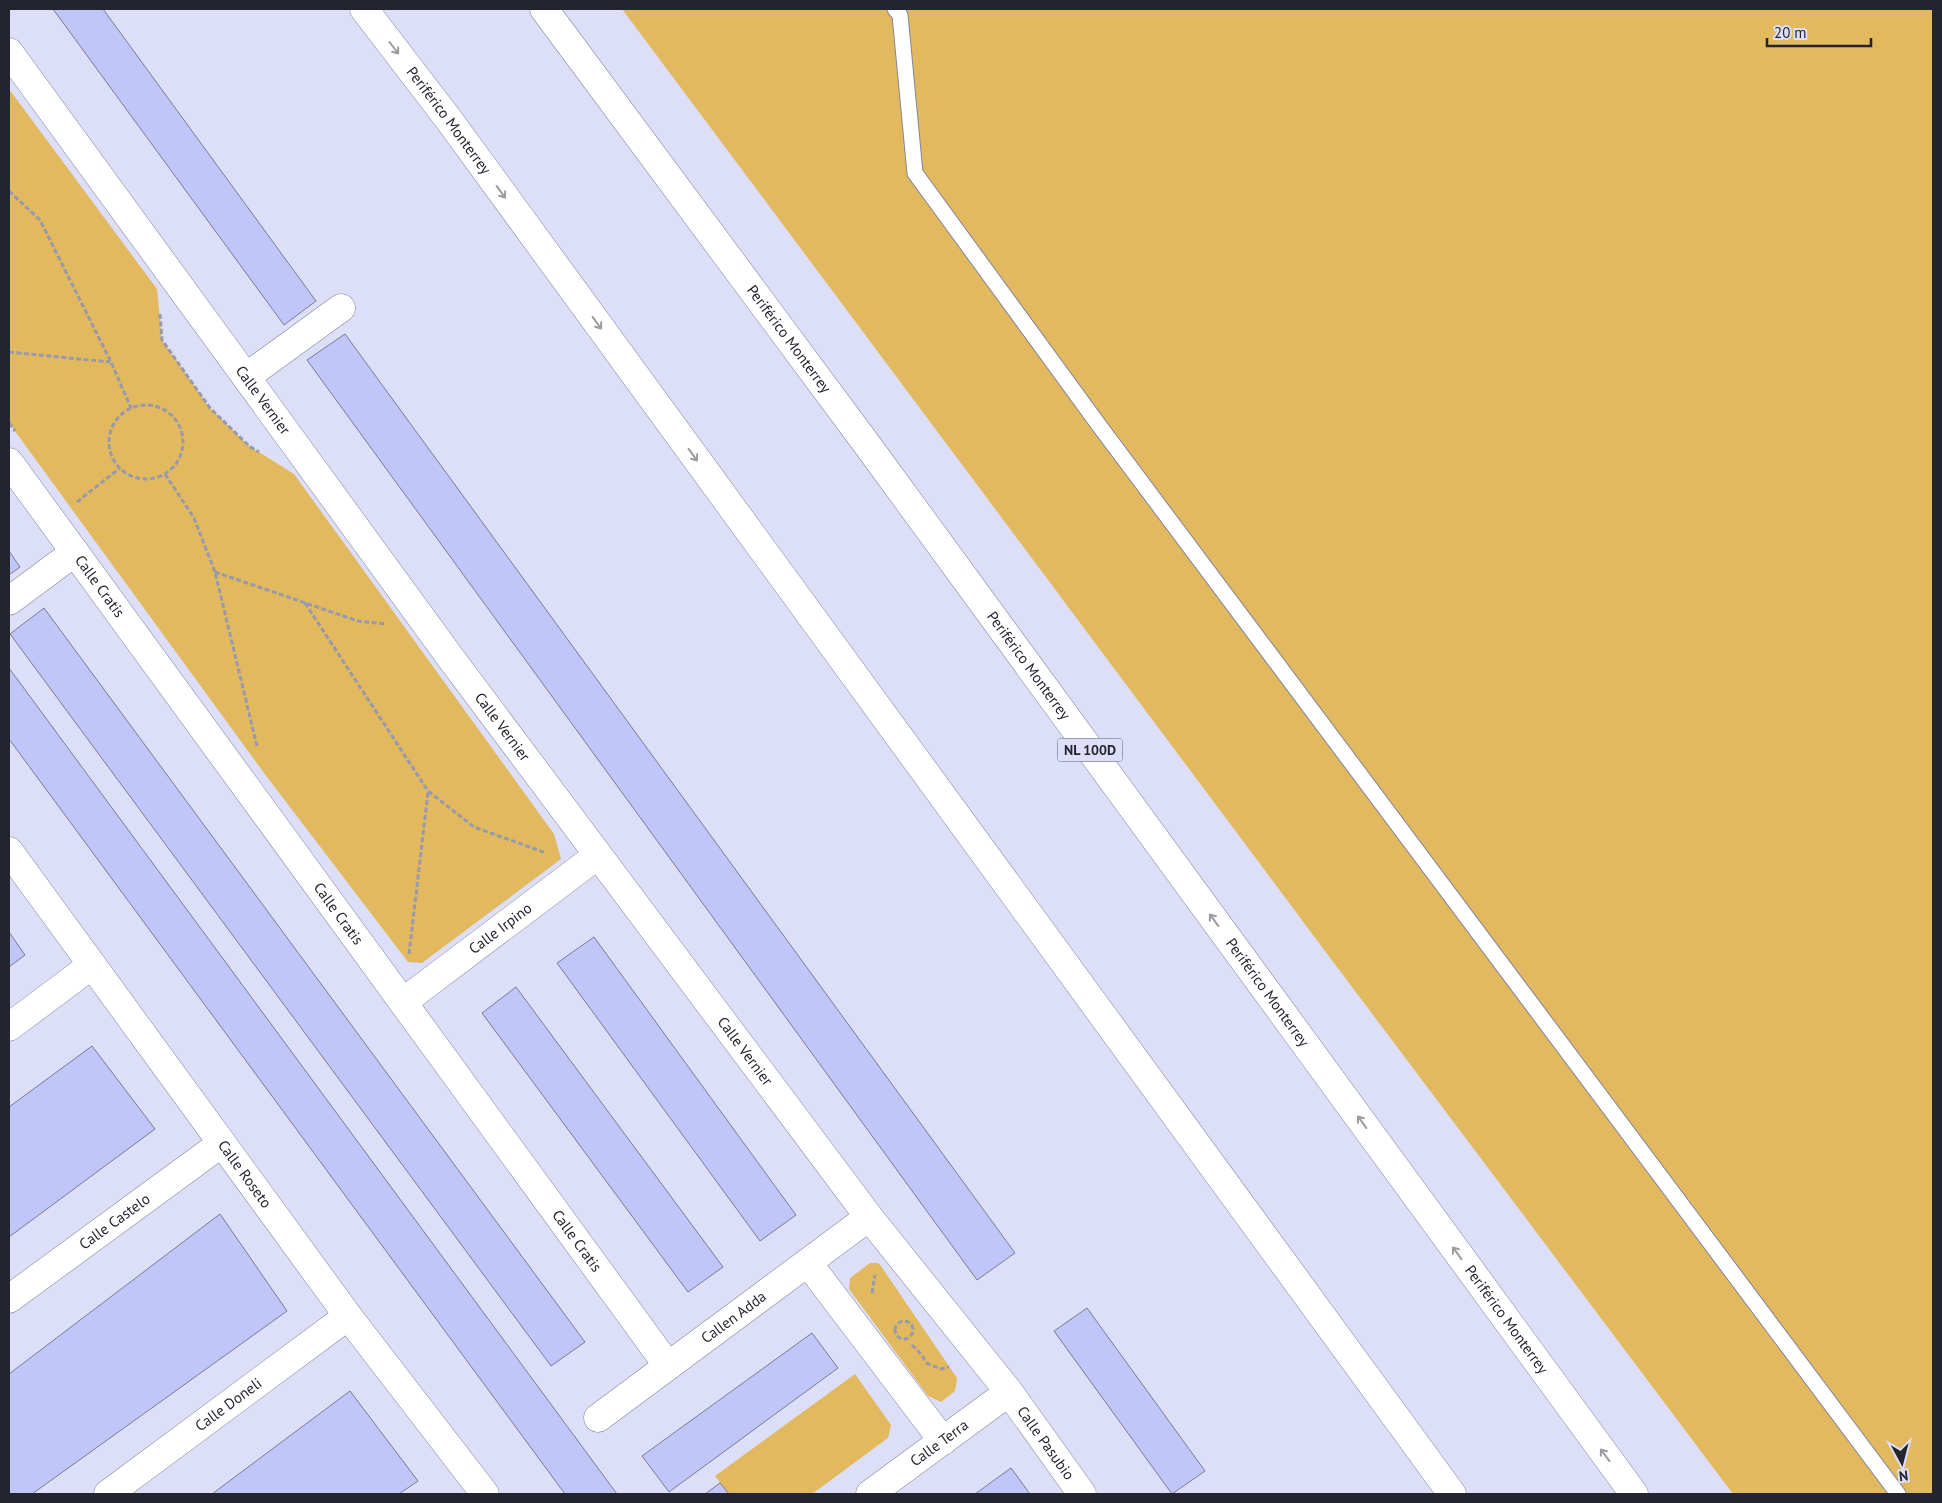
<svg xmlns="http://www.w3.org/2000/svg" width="1942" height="1503" viewBox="0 0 1942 1503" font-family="'PT Sans',sans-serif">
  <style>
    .green { fill: #e2b95e }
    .building { fill: #c0c5fa; stroke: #797b92 }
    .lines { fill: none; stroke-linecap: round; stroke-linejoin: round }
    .service-casing { stroke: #83859d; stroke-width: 17 }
    .minor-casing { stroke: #83859d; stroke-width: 29 }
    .motorway-casing { stroke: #83859d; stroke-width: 29 }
    .path { stroke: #9799ac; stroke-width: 3; stroke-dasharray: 5 2.5; stroke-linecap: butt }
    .service { stroke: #fff; stroke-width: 15 }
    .minor { stroke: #fff; stroke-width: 28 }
    .motorway { stroke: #fff; stroke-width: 28 }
    .oneway { stroke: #9c9ca0 }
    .labels { text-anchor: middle; stroke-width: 4; stroke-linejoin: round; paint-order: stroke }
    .shield { fill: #dddff9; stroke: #5b5c6a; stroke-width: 1 }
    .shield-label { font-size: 14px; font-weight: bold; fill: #23242d }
    .street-label { font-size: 15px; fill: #23242d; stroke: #dddff9 }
  </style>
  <rect width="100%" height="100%" fill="#dddff9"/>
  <path class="green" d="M622 9H1933V1494H1733L1322 947Z
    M9 89 157 289 162 340 210 408 249 446 294 474 554 834 561 859 422 963 408 962 264 773 9 423Z
    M870 1263H878L881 1266 957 1378 955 1391 941 1402 928 1396 849 1289 850 1278Z
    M855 1374 891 1425 888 1438 812 1494H729L715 1476Z"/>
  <path class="building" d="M53 9H103L316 301 284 325Z
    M345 334 1015 1253 977 1280 307 360Z
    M9 551 20 567 9 575Z
    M44 608 585 1342 551 1366 10 634Z
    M9 668 617 1494H565L9 739Z
    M9 932 25 955 9 967Z
    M594 937 796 1215 760 1241 557 963Z
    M516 987 723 1267 688 1292 482 1013Z
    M92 1046 155 1129 9 1237V1107Z
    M220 1214 287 1311 32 1494H9V1374Z
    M1087 1308 1205 1471 1172 1494 1054 1331Z
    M812 1333 838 1368 669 1492 642 1456Z
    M350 1391 418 1481 399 1494H212Z
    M1011 1468 1030 1494H975Z
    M720 1483 729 1494H705Z"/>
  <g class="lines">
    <g class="service-casing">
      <path id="service" d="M895 9 900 15 915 173 1098 424 1898 1494"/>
    </g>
    <g class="minor-casing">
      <g id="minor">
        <path id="s1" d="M9 52 450 657 869 1217 1009 1392 1082 1494"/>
        <path d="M246 377 341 308"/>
        <path id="s2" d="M9 462 668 1366"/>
        <path d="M9 601 75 552"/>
        <path id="s3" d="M9 851 348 1316 485 1494"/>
        <path id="s4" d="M403 1002 598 855"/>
        <path d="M9 1027 92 965"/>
        <path d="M808 1263 943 1441"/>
        <path id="s5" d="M9 1299 222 1143"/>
        <path id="s6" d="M598 1418 869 1217"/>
        <path id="s7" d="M108 1494 348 1316"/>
        <path id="s8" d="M870 1494 1009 1392"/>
      </g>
    </g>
    <g class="motorway-casing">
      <g id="motorway">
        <path id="s9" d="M364 9 449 120 1452 1494"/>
        <path id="s10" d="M544 9 871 450 1634 1494"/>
      </g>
    </g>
    <path class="path" d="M9 191 40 220 111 362 131 408
      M160 314 162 340 210 408 249 446 259 452
      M9 352 110 362
      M109 442a37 37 0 1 1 74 0a37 37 0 1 1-74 0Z
      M9 423 15 431
      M165 474 194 518 215 572 257 746
      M77 502 120 468
      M215 572 358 621 386 624
      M305 603 428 791 474 827 546 853
      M409 954 428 792
      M872 1293 875 1275
      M895 1330a9 9 0 1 1 18 0a9 9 0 1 1-18 0Z
      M912 1345 922 1355 925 1361
      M926 1363 941 1369 949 1367"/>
    <use href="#service" class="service"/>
    <use href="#minor" class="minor"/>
    <use href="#motorway" class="motorway"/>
  </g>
  <defs><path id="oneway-shaft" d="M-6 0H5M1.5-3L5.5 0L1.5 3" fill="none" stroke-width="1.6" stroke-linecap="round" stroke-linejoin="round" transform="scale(1.25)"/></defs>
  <g class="oneway">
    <use href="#oneway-shaft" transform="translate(394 48) rotate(53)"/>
    <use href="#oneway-shaft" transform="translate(501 192) rotate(54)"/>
    <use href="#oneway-shaft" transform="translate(597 323) rotate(54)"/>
    <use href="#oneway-shaft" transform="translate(693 455) rotate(54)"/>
    <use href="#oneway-shaft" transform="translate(1214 920) rotate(-126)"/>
    <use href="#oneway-shaft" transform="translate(1362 1122) rotate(-126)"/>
    <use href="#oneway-shaft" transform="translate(1457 1253) rotate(-126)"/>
    <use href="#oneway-shaft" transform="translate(1605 1455) rotate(-126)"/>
  </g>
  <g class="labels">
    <rect class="shield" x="1057.5" y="738.5" width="65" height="23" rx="4"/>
    <g class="shield-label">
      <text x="1090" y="755">NL 100D</text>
    </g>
    <g class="street-label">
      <text dy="5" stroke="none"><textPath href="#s9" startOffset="140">Periférico Monterrey</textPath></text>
      <text dy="5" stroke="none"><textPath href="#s10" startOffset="411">Periférico Monterrey</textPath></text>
      <text dy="5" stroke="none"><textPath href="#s1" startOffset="431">Calle Vernier</textPath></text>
      <text dy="5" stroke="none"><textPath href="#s2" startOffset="154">Calle Cratis</textPath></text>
      <text dy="5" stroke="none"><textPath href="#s10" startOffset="816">Periférico Monterrey</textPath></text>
      <text dy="5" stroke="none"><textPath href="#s1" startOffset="836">Calle Vernier</textPath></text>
      <text dy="5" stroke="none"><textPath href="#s2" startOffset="559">Calle Cratis</textPath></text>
      <text dy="5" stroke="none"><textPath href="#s4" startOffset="122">Calle Irpino</textPath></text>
      <text dy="5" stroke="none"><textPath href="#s10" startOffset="1221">Periférico Monterrey</textPath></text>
      <text dy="5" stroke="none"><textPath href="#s1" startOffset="1241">Calle Vernier</textPath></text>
      <text dy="5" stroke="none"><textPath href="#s3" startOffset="400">Calle Roseto</textPath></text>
      <text dy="5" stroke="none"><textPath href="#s5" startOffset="131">Calle Castelo</textPath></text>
      <text dy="5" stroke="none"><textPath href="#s2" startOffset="964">Calle Cratis</textPath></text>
      <text dy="5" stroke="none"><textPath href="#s6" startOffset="169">Callen Adda</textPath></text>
      <text dy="5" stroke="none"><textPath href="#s10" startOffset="1626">Periférico Monterrey</textPath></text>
      <text dy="5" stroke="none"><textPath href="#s7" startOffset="150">Calle Doneli</textPath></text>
      <text dy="5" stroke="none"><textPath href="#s8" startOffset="86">Calle Terra</textPath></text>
      <text dy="5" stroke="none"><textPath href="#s1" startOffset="1735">Calle Pasubio</textPath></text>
    </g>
  </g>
  <rect width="1942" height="1503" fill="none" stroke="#23242d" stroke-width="20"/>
  <g transform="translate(1902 1463) rotate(173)" stroke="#dddff9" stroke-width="4" paint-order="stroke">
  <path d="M0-4L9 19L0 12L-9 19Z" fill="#23242d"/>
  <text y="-8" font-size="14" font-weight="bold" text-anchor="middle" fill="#23242d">N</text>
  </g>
  <path d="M1767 38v8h104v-8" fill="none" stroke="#23242d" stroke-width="2.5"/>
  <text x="1774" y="38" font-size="15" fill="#23242d" stroke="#dddff9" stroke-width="4" paint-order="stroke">20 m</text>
</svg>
